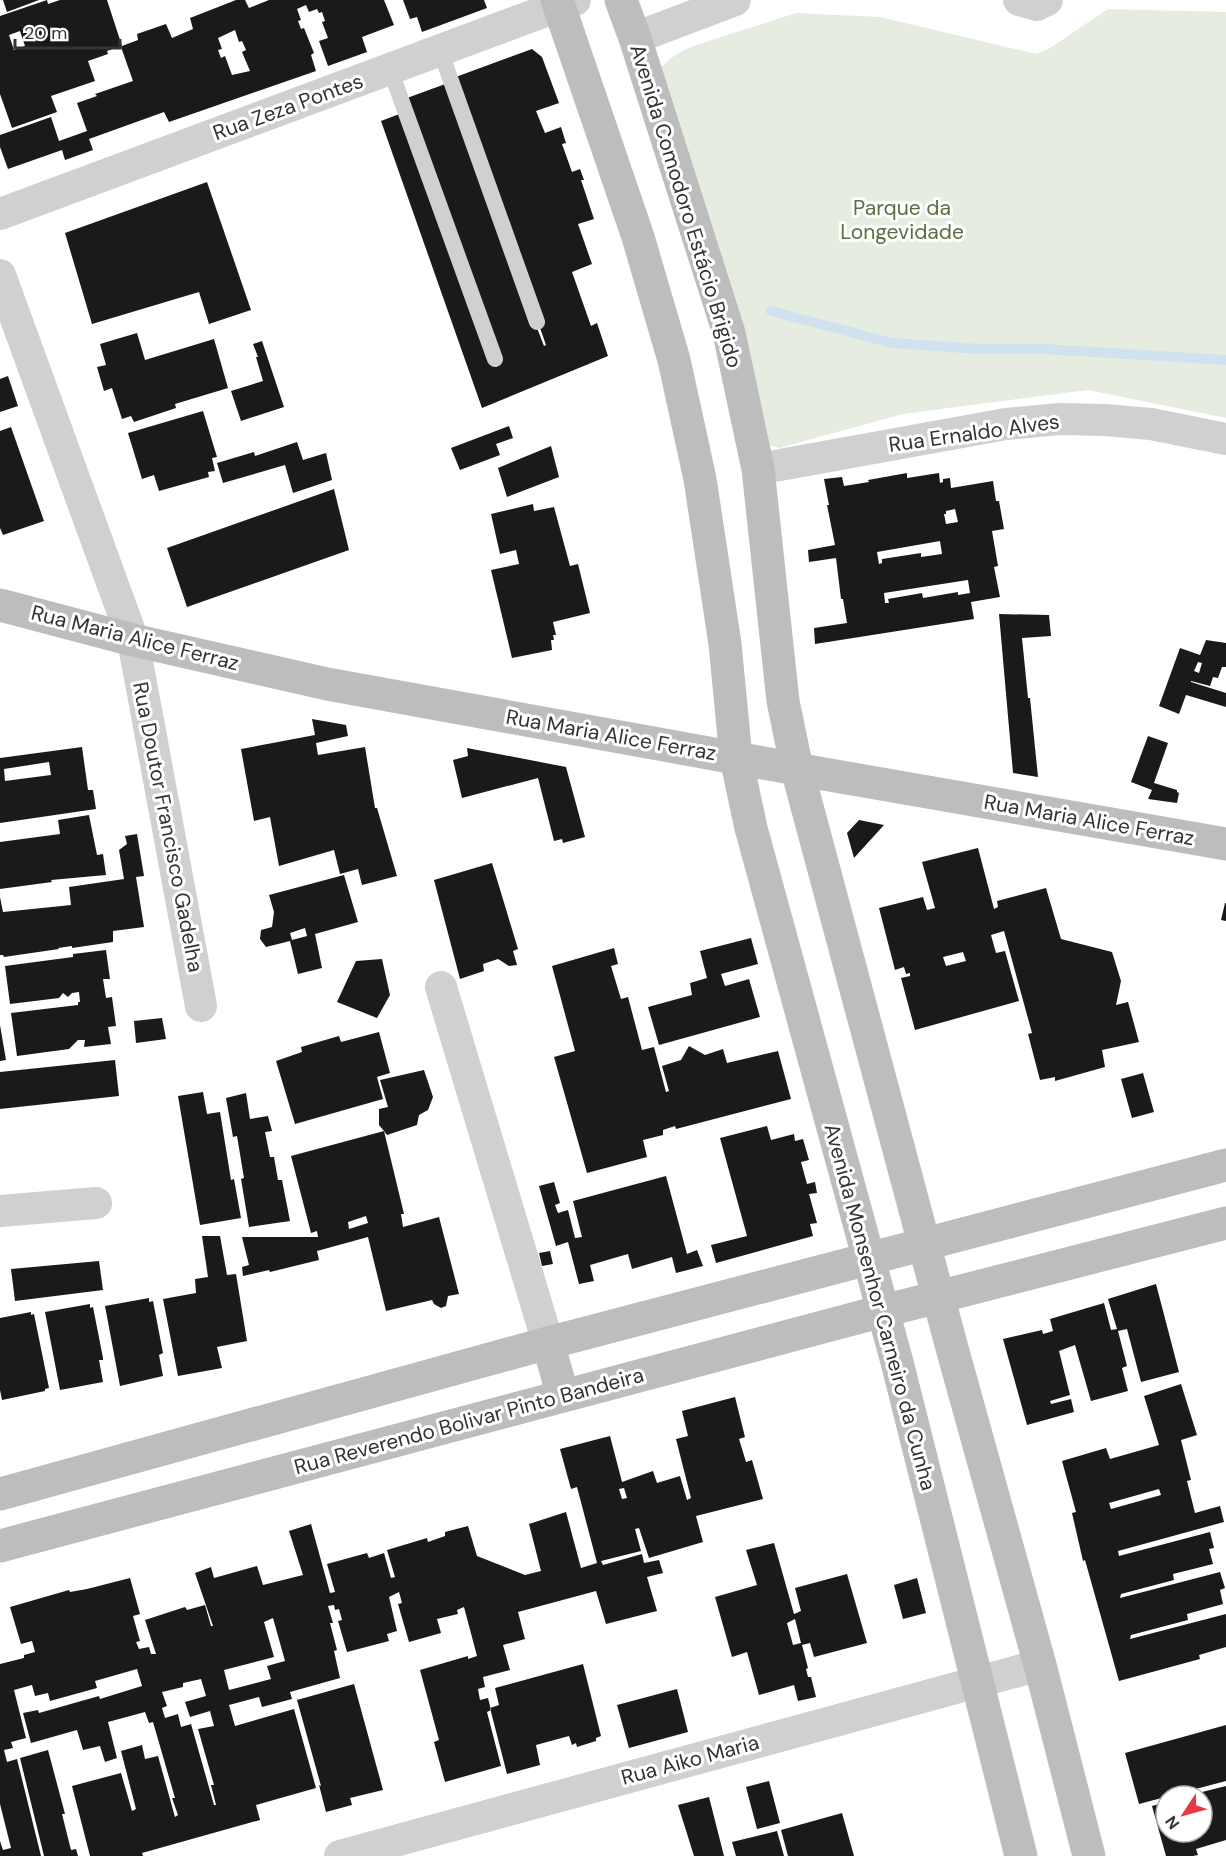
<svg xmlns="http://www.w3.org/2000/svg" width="1226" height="1856" viewBox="0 0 1226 1856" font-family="'DM Sans',sans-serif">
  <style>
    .green { fill: #e6ecdf }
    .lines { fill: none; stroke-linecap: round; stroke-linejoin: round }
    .stream { stroke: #cfe2ee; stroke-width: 10 }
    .building { fill: #1a1a1a; fill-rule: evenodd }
    .lane { stroke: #d0d0d0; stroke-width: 16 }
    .street { stroke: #d0d0d0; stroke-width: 32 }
    .secondary { stroke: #bdbdbd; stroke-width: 33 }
    .labels { text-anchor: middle; stroke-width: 6; stroke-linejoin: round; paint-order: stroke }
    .street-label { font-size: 21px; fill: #333; stroke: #fff }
    .park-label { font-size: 21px; fill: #56703f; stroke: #fff }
  </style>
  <rect width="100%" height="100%" fill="#fff"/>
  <path class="green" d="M1108 9 1226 12V418L1088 390 903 414 779 448 768 445 653 77C666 60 676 53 696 45L796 13 880 17 1036 54 1050 48Z"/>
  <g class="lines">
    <path class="stream" d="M771 311 892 343 979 349H1044L1226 360"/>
  </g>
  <path class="building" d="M3 0H39L7 12Z
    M47 0 48 4 60 0H107L122 46 138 40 137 34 166 24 172 38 193 29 190 18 236 0H245L249 8 269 0H384L394 25 362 37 367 52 328 66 319 41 328 38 322 22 325 21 322 12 319 13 317 9 309 12 306 5 297 9 301 20 298 21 301 29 304 28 314 53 311 55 316 71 169 122 164 112 89 139 93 150 65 160 62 150 8 169 0 147V135L51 117 59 141 87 131 77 103 97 96 95 94 133 81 121 47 122 46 107 51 108 54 88 61 95 81 51 96 57 112 12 128 0 94V16ZM235 30 239 42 242 41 246 50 242 52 250 71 232 75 225 56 221 58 218 50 222 49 218 38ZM20 31 25 46 14 50 9 35Z
    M403 0H484L487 8 422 32 417 17 410 19Z
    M532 49 542 57 559 103 536 111 545 133 561 127 566 143 562 144 572 172 580 169 584 180H581L594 219 578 224 592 264 572 272 591 326 597 323 608 356 482 408 381 121 402 113 407 98 448 83 515 271 544 346 546 345 453 78Z
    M207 182 251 310 209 324 199 292 92 324 65 233Z
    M137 333 145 360 214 339 228 388 175 404 176 408 134 422 131 416 122 419 112 388 104 391 97 367 106 365 100 344Z
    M262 341 284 407 241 421 231 391 263 381 256 357H258L253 344Z
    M8 376 18 406 0 412V379Z
    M203 411 217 457 212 458 215 471 208 472 209 477 159 491 154 475 142 479 128 433Z
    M509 426 513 438 496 444 500 455 460 470 451 448Z
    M11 427 44 521 3 535 0 528V431Z
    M297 442 303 460 326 453 332 480 293 493 285 465 223 483 217 463 254 452 255 456Z
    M551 446 559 477 507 497 498 468Z
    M907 473V478L939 473 940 483 943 482V479L950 478 951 488 993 481 996 501H999L1004 529 992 531 998 566 994 567 1000 597 971 602 974 619 815 644 814 628 847 623 843 599H841L836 558 809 562 808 550 835 545 827 505H829L824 479 842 477 844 486 869 482 868 480ZM955 509 958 522 946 524 944 514H946V511ZM940 541 942 554 921 557V553L882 559V563L879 564 877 552ZM968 580 970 593 958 595V592L923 598 922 593 888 599 889 603H885L884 593Z
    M334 489 349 550 187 607 167 548Z
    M533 504 534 511 554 507 570 566 578 564 590 613 553 622 556 635H553L554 640H551L552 650 512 658 491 570 519 564 516 550 500 554 491 514Z
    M999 614 1049 615 1051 636 1022 638 1028 698H1030L1038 777 1013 773Z
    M1206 640 1226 643V667H1222L1218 678 1213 677 1210 686 1191 681V682L1226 693V707L1186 695 1179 714 1159 706 1180 648 1200 655ZM1198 662 1202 663 1199 673 1194 671Z
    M312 719 346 725 348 736 316 743 318 755 365 747 375 808H377L397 876 362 885 358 869 340 874 334 850 279 866 270 817 254 821 241 749 315 735Z
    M1148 736 1168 743 1154 783 1177 790V792L1179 793 1177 803 1148 799 1152 790 1131 782Z
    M82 747 88 790H93L96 809 0 823V758ZM49 762 51 775 5 781 4 769Z
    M467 748 566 767 585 837 563 843 562 839 554 841 538 778 462 798 453 760 468 756Z
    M89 815 97 855 103 854 106 875 51 880 52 882 0 889V842L60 834 58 820Z
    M859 820 884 825 854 858 847 833Z
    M137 834 144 876 136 877 144 927 113 931V942L72 948V946L58 948 59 949 4 957 3 955H0V897L3 912 71 905 69 887 124 879 119 850 127 844 125 836Z
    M978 848 994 909 998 907 997 901 1046 888 1061 939 1112 952 1121 981 1116 1005 1128 1002 1139 1042 1102 1050 1105 1067 1055 1081V1077L1040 1080 1028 1034 1032 1033 1004 931 991 935 996 953 1005 951 1019 1001 915 1030 901 978 910 976V973L906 974 904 967 895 970 879 908 923 897 927 910 935 908 922 862ZM963 952 966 961 946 966 943 957Z
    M492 863 518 949 513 951 517 965 509 966 498 959 483 964 484 971 460 979 434 880Z
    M344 875 358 922 315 934 322 968 298 974 290 941 266 947 260 939 261 930 272 927 274 912 269 895ZM305 928 307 936 292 940 290 933Z
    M1225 903H1226V921L1221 920Z
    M751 938 758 964 721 974 725 986 749 979 760 1017 659 1045 648 1007 692 995 690 983 707 978 700 951Z
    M614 948 618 964 611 966 621 999 628 997 642 1050 654 1047 666 1092 669 1091 662 1066 681 1060 689 1046 705 1055 723 1049 727 1063 778 1051 791 1099 676 1129 675 1126 663 1130V1135L643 1140 647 1157 587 1173 554 1057 575 1051 552 966Z
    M106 950 110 979H103L106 998 112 997 116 1026 108 1027 111 1044 84 1047 85 1040H78L69 1049 17 1056 11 1013 78 1005V1002H80L79 992 72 993 68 997 63 993 59 998 10 1004 5 966 73 957V954Z
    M382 959 390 995 377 1018 337 1002 356 961Z
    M162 1018 166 1039 136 1043 134 1021Z
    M0 1025 6 1060 0 1061Z
    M379 1032 390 1073 377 1077 383 1099 295 1124 276 1061 302 1052 301 1047 339 1036 341 1042Z
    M115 1060 119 1096 0 1109V1072Z
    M424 1070 433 1097 428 1110 419 1115 417 1125 387 1135 384 1131 404 1214H401L403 1227 439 1217 459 1294 448 1296 446 1306 441 1308 434 1304 432 1300 386 1311 368 1237 317 1251 319 1260 270 1272 269 1270 243 1276 242 1267 249 1265 242 1237H318L317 1231 311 1233 291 1156 384 1131 379 1125V1109L388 1107 380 1080ZM366 1216 368 1223 349 1229 348 1222Z
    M1143 1073 1154 1112 1132 1118 1121 1079Z
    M203 1092 207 1114 220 1112 231 1180 234 1179 241 1218 200 1225 178 1096Z
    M246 1093 250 1119 268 1116 272 1131 265 1132 270 1157H274L278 1180H282L290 1221 249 1227 241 1179 244 1178 237 1136 233 1137 226 1098Z
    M767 1126 771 1140 794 1134 795 1141 803 1139 809 1160 801 1162 807 1184 815 1182 817 1193 809 1194 817 1223 810 1224 813 1236 716 1263 711 1245 747 1236 720 1138Z
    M666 1176 687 1254 697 1250 703 1266 676 1273 672 1257 632 1269 628 1254 590 1265 594 1281 579 1284 568 1242 556 1246 539 1186 554 1182 560 1203 555 1205 558 1213 568 1210 575 1238 582 1237 573 1201Z
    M202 1236H220L227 1275 236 1274 247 1341 217 1347 222 1368 178 1376 163 1299 196 1293 195 1279 208 1277Z
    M550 1251 553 1264 542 1266 539 1253Z
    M99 1261 103 1290 15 1301 11 1269Z
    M1156 1284 1179 1372 1141 1382 1127 1329 1118 1331 1127 1366 1122 1368 1128 1391 1091 1401 1075 1345 1059 1351 1070 1395 1050 1401 1051 1404 1071 1399 1074 1412 1027 1425 1003 1339 1042 1330 1043 1334 1053 1331 1050 1319 1104 1303 1111 1330 1117 1329 1108 1299Z
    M149 1298V1302L153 1301 163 1353 159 1355 163 1376 120 1386 105 1306Z
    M90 1304V1308L93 1307 103 1358V1360H99L103 1382 60 1390 45 1312Z
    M31 1312V1315L34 1314 49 1388 45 1389V1391L2 1400 0 1390V1318Z
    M1181 1384 1197 1435 1181 1440 1191 1480 1187 1481 1195 1513 1220 1506 1224 1522 1118 1551 1119 1556 1210 1532 1214 1548 1209 1549 1213 1564 1173 1574 1174 1580 1121 1594 1120 1598 1220 1572 1225 1588 1220 1590 1223 1604 1187 1614 1188 1620 1131 1635 1130 1639 1226 1614V1647L1199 1655 1200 1659 1119 1681 1085 1560 1083 1561 1072 1513 1076 1512 1062 1461 1106 1448 1110 1459 1159 1445 1144 1396ZM1159 1489 1161 1495 1111 1509 1109 1503Z
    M735 1397 745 1437 739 1439 746 1462 752 1460 763 1499 696 1516 703 1542 649 1558 639 1528 635 1529 641 1551 601 1561 603 1565 642 1554 644 1563 659 1560 663 1573 647 1577 657 1611 606 1624 596 1591 518 1612 525 1639 503 1645 510 1670 483 1677 485 1687 478 1689 480 1700 488 1698 491 1710 487 1712 501 1766 445 1782 434 1742 439 1740 420 1670 468 1656V1659L477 1656 464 1607 457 1610 458 1614 437 1619 441 1633 409 1642 398 1604 402 1603 399 1592 389 1597 397 1631 387 1634 389 1641 347 1652 338 1621 342 1620 339 1609 335 1610 334 1605 328 1606 333 1623H330L337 1650 334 1651 340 1678 290 1692 292 1699 262 1707 259 1697 229 1705 235 1726 294 1709 316 1788 256 1805 260 1820 142 1853 143 1856H90L72 1786 121 1773 132 1811 136 1809 121 1751 142 1745 145 1759 158 1756 175 1817 178 1815 172 1798H175L153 1722 149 1723 145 1712 108 1722 117 1758 105 1762 100 1746 83 1750 77 1730 31 1743 23 1713 38 1710 39 1713 99 1696 100 1699 142 1686 137 1669 95 1681 97 1688 50 1701 48 1693 35 1696 32 1685 14 1690 26 1738 11 1742 13 1748 4 1750 7 1762 17 1759 41 1856H0V1841L3 1850 11 1848 0 1804V1664L24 1658V1655L35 1652 32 1641 21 1644 10 1607 69 1590 70 1592 87 1589 130 1578 140 1614 133 1616 140 1641 136 1642 139 1649 149 1647 151 1654H156L145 1620 185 1607 187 1610 205 1605 211 1626H213L195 1573 211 1567 214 1578 257 1566 263 1585 303 1575 289 1531 311 1524 330 1593 335 1592 327 1564 367 1553 369 1558 384 1553 391 1578 395 1577 387 1550 427 1538 428 1542 445 1536V1532L468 1526 477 1556 525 1575 541 1571 529 1524 566 1512 581 1568 597 1563 577 1487 571 1489 560 1449 610 1436 622 1482 653 1471 657 1483 680 1476 687 1500 691 1498 676 1439 688 1436 682 1411ZM624 1488 627 1498 622 1499 619 1489ZM273 1618 285 1661 267 1666 271 1679 229 1690 224 1670 274 1657 264 1622ZM201 1679 206 1696 185 1702 190 1717 210 1711 214 1726 198 1729 214 1785H211L216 1805H214L191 1724 181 1727 178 1714 165 1718 162 1708 167 1706 162 1692 183 1687V1683Z
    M774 1543 794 1614 801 1611 795 1588 847 1574 867 1643 814 1657 810 1643 802 1645 808 1668 806 1669 808 1677H811L816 1697 798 1701 794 1685 759 1695 747 1652 732 1657 715 1597 757 1585 746 1550ZM795 1619 801 1643 793 1645 787 1623Z
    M917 1578 926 1613 903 1619 894 1585Z
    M583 1664 601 1736 596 1738V1741L577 1747 576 1743 572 1745 569 1736 536 1745 540 1765 507 1774 490 1708 499 1705 495 1688Z
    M354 1684 383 1790 350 1798 352 1805 326 1812 319 1785 321 1786 297 1700Z
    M677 1689 688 1732 629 1748 617 1705Z
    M1226 1725V1781L1139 1804 1125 1753Z
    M48 1750 65 1814H62L71 1850 76 1849 78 1856H44L20 1758Z
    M769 1781 780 1823 757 1829 746 1787Z
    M1226 1786V1840L1196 1849 1198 1855 1193 1856H1166L1152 1806 1166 1802V1832H1202V1796L1190 1795Z
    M709 1797 724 1856H694L678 1805Z
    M842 1813 854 1856H788L781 1830Z
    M777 1831 784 1856H736L732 1842Z"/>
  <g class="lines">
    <path class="lane" d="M440 50 537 322
      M390 69 495 359"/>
    <path class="street" d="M1019 0 1037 5 1047 0
      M635 38 735 0
      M0 214 575 0
      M0 275 133 640 201 1006
      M758 469 1006 424 1059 419 1105 420 1151 424 1226 439
      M441 987 548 1343
      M0 1211 96 1203
      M340 1856 1040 1665"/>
    <path class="secondary" d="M557 0 638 237 674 360 700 479 725 644 736 758 751 828 897 1362 1021 1856
      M621 0 635 38 729 333 758 469 783 701 797 769 952 1348 1040 1665 1089 1856
      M0 605 133 640 327 684 824 774 1226 844
      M548 1343 563 1396
      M0 1494 548 1343 1226 1165
      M0 1546 864 1316 1226 1223"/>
  </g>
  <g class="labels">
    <g class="street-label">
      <text transform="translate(288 107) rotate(-20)" y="7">Rua Zeza Pontes</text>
      <text transform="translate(686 206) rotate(73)" y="7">Avenida Comodoro Estácio Brigido</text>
      <text transform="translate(974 433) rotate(-8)" y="7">Rua Ernaldo Alves</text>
      <text transform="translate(135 638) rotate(14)" y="7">Rua Maria Alice Ferraz</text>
      <text transform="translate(611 735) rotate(10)" y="7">Rua Maria Alice Ferraz</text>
      <text transform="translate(1089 820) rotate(10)" y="7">Rua Maria Alice Ferraz</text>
      <text transform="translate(168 827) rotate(79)" y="7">Rua Doutor Francisco Gadelha</text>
      <text transform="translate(880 1307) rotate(75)" y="7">Avenida Monsenhor Carneiro da Cunha</text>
      <text transform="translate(469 1421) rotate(-15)" y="7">Rua Reverendo Bolivar Pinto Bandeira</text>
      <text transform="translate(690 1760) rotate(-15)" y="7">Rua Aiko Maria</text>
    </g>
    <g class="park-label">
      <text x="902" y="215">Parque da<tspan x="902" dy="24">Longevidade</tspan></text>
    </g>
  </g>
  <g transform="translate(1184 1814) rotate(234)"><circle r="28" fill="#ffffff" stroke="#adadad" stroke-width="1.5"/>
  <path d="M0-4.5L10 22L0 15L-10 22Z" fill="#e63946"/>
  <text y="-9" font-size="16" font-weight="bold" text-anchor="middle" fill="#333333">N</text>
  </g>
  <path d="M15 39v9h105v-9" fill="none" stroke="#333333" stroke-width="3"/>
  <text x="24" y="39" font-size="18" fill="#333333" stroke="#ffffff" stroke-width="4.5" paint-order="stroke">20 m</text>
</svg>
